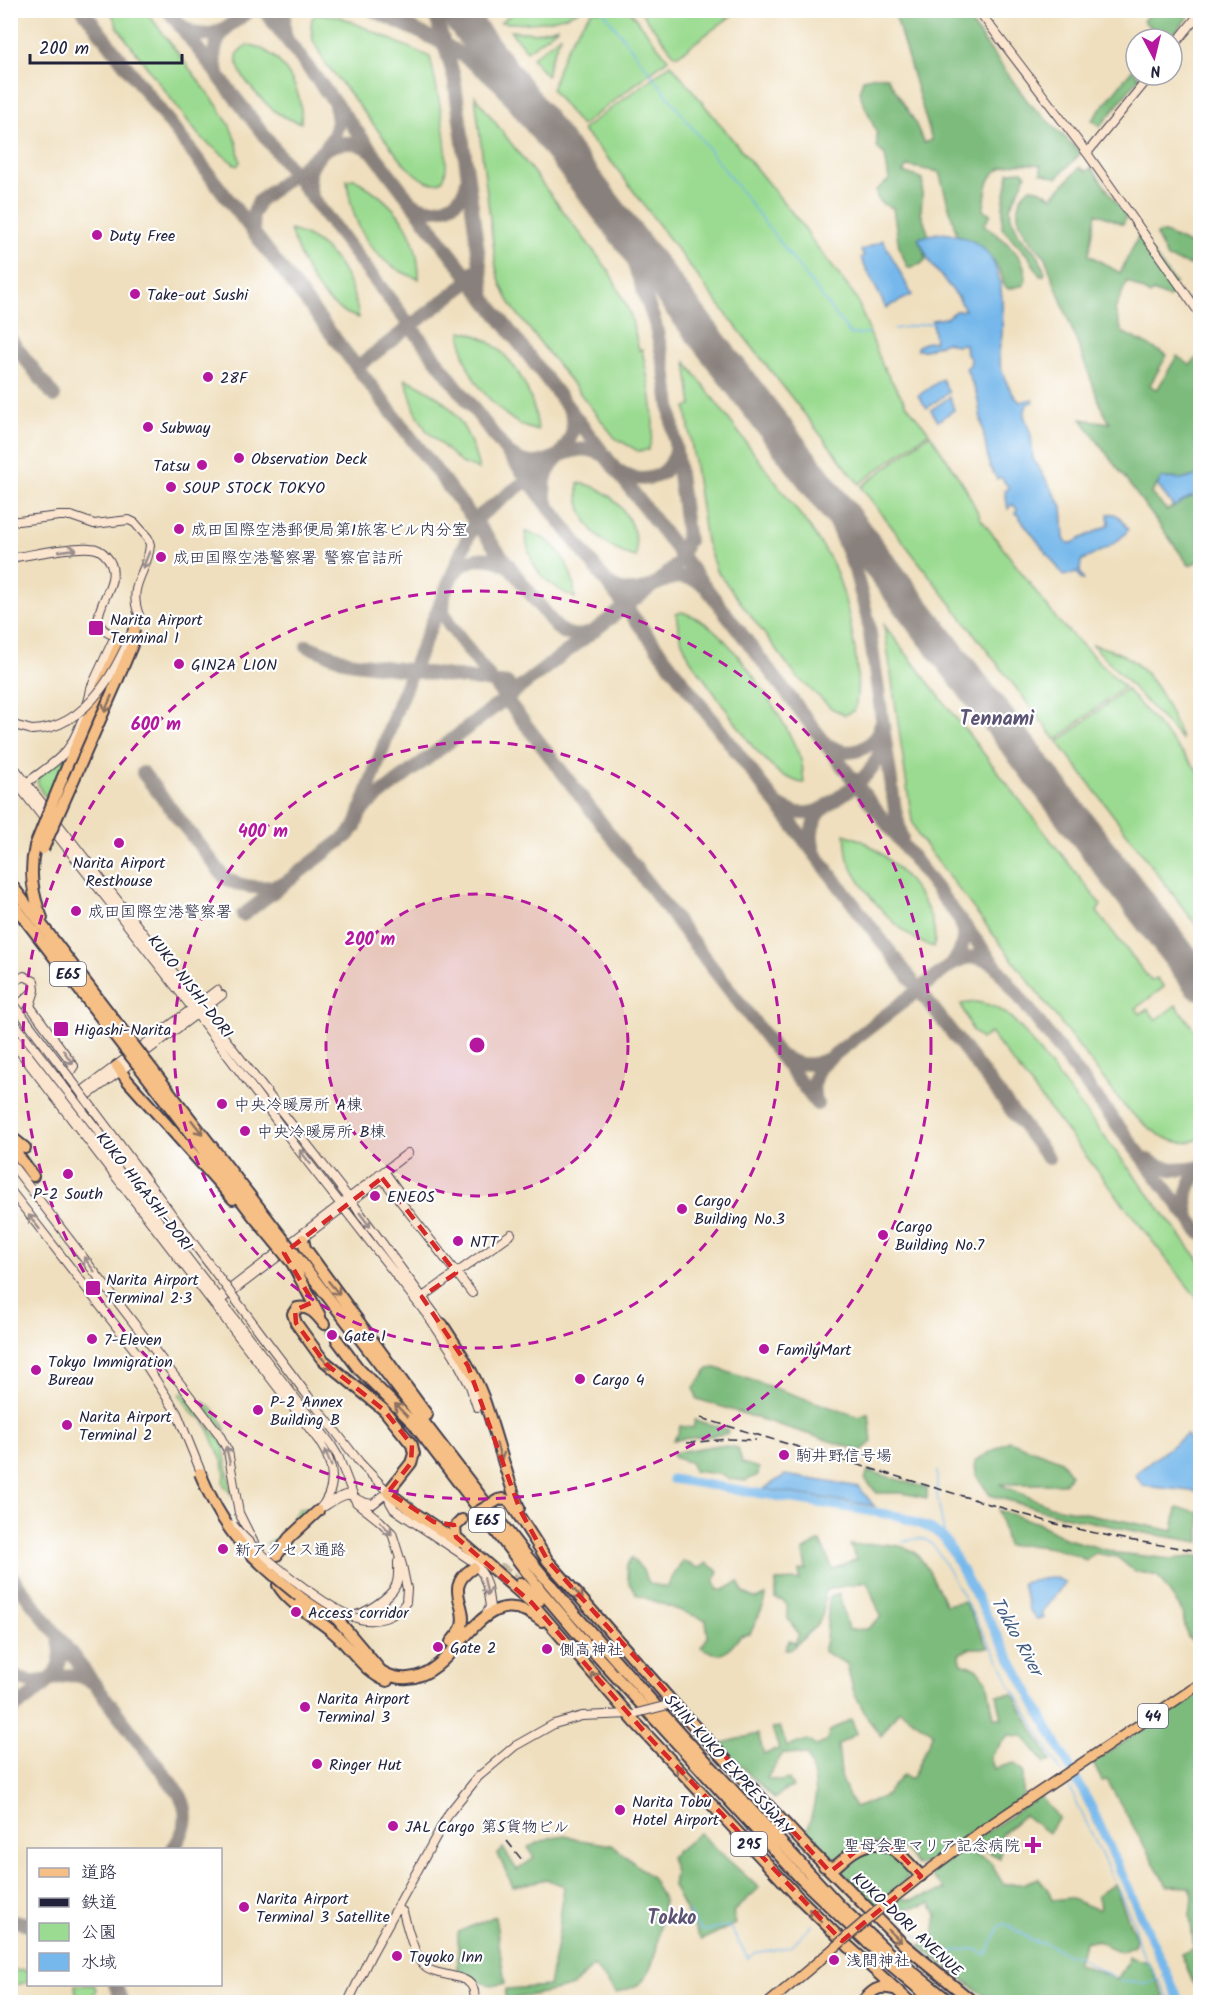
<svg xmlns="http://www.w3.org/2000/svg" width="1211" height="2013" viewBox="0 0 1211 2013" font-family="Kalam,'Klee One',sans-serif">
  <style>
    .green { fill: #9bdb91; stroke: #5e7e66; stroke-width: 1.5 }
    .forest { fill: #7cbb7b; stroke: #4f6e5b; stroke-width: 1.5 }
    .water { fill: #76b8eb; stroke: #4c6d93; stroke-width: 1.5 }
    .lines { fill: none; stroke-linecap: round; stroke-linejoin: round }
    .stream { stroke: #76b8eb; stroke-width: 1.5 }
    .river { stroke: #76b8eb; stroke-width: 9 }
    .taxiway { stroke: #88807c; stroke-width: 14 }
    .runway { stroke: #88807c; stroke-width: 34 }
    .highway-tunnel { stroke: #c6b9a4; stroke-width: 10; stroke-dasharray: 10 5; stroke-linecap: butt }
    .secondary-casing { stroke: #413e4f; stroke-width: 10 }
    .primary-casing { stroke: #413e4f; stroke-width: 12 }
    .highway-casing { stroke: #413e4f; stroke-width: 14 }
    .secondary { stroke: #fbe5cf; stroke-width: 8 }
    .primary { stroke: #f5bf86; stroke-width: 9 }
    .highway { stroke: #f5bf86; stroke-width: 10 }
    .rail { stroke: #22223b; stroke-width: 1.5; stroke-dasharray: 9 4.5; stroke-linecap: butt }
    .secondary-bridge-casing { stroke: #413e4f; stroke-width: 10; stroke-linecap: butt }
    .primary-bridge-casing { stroke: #413e4f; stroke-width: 12; stroke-linecap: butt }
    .highway-bridge-casing { stroke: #413e4f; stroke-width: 14; stroke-linecap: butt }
    .secondary-bridge { stroke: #fbe5cf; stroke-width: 8 }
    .primary-bridge { stroke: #f5bf86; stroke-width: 9 }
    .highway-bridge { stroke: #f5bf86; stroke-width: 10 }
    .oneway { stroke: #998d8c }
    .oneway2 { stroke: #8c7060 }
    .marked { fill: none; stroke: #d62828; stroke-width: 4.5; stroke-dasharray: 12 8; stroke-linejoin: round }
    .ring { fill: none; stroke: #b5179e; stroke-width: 3; stroke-dasharray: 10 8 }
    .poi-dot { fill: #b5179e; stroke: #fff; stroke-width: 2 }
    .labels { text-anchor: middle; stroke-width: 4.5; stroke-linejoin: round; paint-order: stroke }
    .shield { fill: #fff; stroke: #646476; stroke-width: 1.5 }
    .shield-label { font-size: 15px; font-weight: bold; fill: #22223b }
    .poi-label { font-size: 16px; fill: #22223b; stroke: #fff; text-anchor: start }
    .street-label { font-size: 16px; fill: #22223b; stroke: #fff }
    .water-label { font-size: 18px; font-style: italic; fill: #445e81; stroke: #fff }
    .quarter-label { font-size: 20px; font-weight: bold; fill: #5d5375; stroke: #fff }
    .centre { fill: #b5179e; stroke: #fff; stroke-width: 3 }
    .ring-label { font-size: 18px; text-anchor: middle; font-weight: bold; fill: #b5179e; stroke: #fff; stroke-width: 4.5; stroke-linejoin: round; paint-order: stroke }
  </style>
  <rect width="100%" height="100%" fill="#fff"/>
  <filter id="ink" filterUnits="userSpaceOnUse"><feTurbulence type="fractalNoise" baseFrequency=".0167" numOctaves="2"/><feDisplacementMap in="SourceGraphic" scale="12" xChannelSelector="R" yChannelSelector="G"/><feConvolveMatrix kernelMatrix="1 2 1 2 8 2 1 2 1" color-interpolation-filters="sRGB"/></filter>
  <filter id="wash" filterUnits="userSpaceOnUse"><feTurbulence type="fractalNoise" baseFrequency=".008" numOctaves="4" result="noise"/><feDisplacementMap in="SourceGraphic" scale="24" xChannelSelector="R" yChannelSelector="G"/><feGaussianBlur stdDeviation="1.35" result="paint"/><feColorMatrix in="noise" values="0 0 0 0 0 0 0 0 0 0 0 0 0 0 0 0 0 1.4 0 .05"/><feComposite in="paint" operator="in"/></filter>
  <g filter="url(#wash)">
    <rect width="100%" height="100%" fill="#efdfbe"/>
    <path class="green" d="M517 10H579V11C554 22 529 26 501 22Z
      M111 11H146L217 105 230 126 237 144 240 162 237 166 200 137 128 42 117 26Z
      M593 11H630L668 59 581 126 552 90C559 59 571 34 593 11Z
      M640 11H738L678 55H675Z
      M318 14 341 17 430 57C434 75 456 171 441 181 429 189 413 172 405 165L324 61 313 40 311 26 312 18Z
      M559 27 527 51 510 31 535 33Z
      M561 35 550 61 547 76 532 58Z
      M249 45C281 49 305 93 301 123 294 121 286 118 279 114 265 105 214 56 249 45Z
      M671 64 806 230 811 239 856 297 883 367 906 404 929 432 859 484 707 289 614 165 582 130Z
      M475 96 609 271 630 313 639 350 642 349C647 377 660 425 648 450L638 451 615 438 513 308C504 294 499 282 496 267Z
      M354 179C395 202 419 231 419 279 373 264 352 227 347 180Z
      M290 230C331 240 352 277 359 318 318 306 303 266 290 230Z
      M461 331C507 339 533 388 538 430 513 428 481 394 470 371 463 358 462 345 461 331Z
      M686 362 816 536C821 545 828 554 833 564 847 597 865 677 854 711L845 715 831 708 797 677 716 570 706 541 686 407 692 406Z
      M405 379C449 396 468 424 479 469L461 463 426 430 415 410Z
      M930 434 965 487 981 519 1058 621 1124 687 1056 740 861 487Z
      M578 483C613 487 640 523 636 557 601 549 575 519 578 483Z
      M525 532C557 537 574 568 575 598 541 581 530 570 525 532Z
      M682 612C694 616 705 622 714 630 744 656 787 723 801 760 803 767 803 775 804 783L798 782 780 774 753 747 690 659 680 637 676 614Z
      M884 625 1101 905 1097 912 1151 981 1157 978 1164 987 1136 1008 1140 1014 1148 1009 1156 1020 1176 1005 1200 1037V1138C1174 1154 1144 1124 1125 1107L918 836 912 821Z
      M1092 644C1104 648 1118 651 1128 658 1157 677 1169 709 1182 740Z
      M1126 689 1200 773V930L1058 742Z
      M68 755 48 800 41 791 37 781 42 774Z
      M845 834C852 837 860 839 866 843 896 861 941 909 934 947 902 939 862 892 849 862 846 854 846 843 845 834Z
      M976 1002C998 1006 1006 1012 1021 1028L1200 1261V1302L990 1033 981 1039 972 1030 961 1004Z
      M183 1392 223 1444 232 1495 224 1485 223 1482 225 1475 223 1463 209 1430 203 1419 194 1415 180 1394Z
      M201 1401C212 1406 224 1420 225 1432Z
      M308 1508 313 1512 274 1553 271 1544H266C284 1537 288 1522 299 1509Z
      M15 1969 19 1972 22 1969 26 1972 28 1969V1982L11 1986V1971Z
      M75 1985H94L97 1991 86 2000 87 2002H77Z"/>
    <path class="forest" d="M894 11H962L1029 103 1077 149 1080 154 1057 178 1041 173V165C1023 162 998 161 989 181 985 190 986 201 983 210L991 214 984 225C1002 238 1033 260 1024 285L1008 289 1004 285C999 258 981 246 957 235L939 172 907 166 903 172 923 179 921 213 929 236 918 238 924 251 926 259 921 264 908 268 899 247 893 208C881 204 877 203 876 190L889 180 885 155 877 148V134L859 92 863 79 876 76 887 77 914 120 924 143 932 140Z
      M1151 11V10L1193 11 1170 39H1156L1160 34 1143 21Z
      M1136 65V75H1141L1100 127 1092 120Z
      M1080 167 1086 171 1092 168 1126 216 1123 224 1096 213 1089 255 1120 273 1139 235 1175 283 1169 298 1153 291 1150 295 1127 281 1115 310 1122 332 1167 355 1150 385 1157 390 1177 356 1190 365 1200 355V472L1199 475 1185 479 1162 478 1151 494 1167 510 1190 497 1200 495V561L1189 565 1081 419 1110 423 1102 409 1044 255C1026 238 1003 209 1030 188L1039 189 1052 197Z
      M1022 171 1026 175 1010 208 1011 217 1020 236 1038 255 1045 273 1043 276H1040L1029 257 1002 228 1003 206 1009 172Z
      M1159 233H1165L1200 249V268L1167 258 1156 235Z
      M716 1368 859 1417 869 1413 872 1442 861 1451 697 1399 694 1388 708 1369Z
      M695 1420 728 1430 727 1434 673 1440 678 1434 680 1426 693 1428Z
      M1009 1441 1060 1460 1071 1475 1064 1484H999L1050 1506 1173 1531 1177 1508 1200 1512V1542L1139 1532 1055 1514 990 1495 976 1475 975 1461Z
      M718 1445 738 1448 742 1463 759 1468 758 1475 745 1481 729 1479 720 1474 693 1471 691 1463 673 1457V1453Z
      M868 1471 927 1488V1498L902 1493H877L865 1479Z
      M998 1510 1038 1523 1064 1538 1117 1553 1171 1559 1200 1556V1648L1188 1638 1181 1609 1158 1576 1134 1571 1117 1557 1095 1553 1086 1560C1060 1548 1036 1543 1007 1546Z
      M820 1541 833 1569 856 1559 850 1545C869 1545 894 1541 911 1550 925 1557 939 1592 946 1605L964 1601 989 1648H971L959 1654 962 1664 977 1668 987 1681 994 1718H1002L997 1695 1013 1694 1051 1761 1045 1763 1023 1736 1008 1735 990 1757 994 1769 1014 1763 1023 1772V1796L932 1862 917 1865 906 1851 891 1844H863L835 1860 829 1859 806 1835C816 1799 821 1792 807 1755L783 1753 767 1778 780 1781 789 1779 793 1787 785 1790 774 1799 719 1744 758 1734 764 1754 779 1749 772 1728 780 1727 787 1747 807 1740 816 1746 826 1742 830 1731 851 1719 857 1733 838 1745 842 1782 855 1808 883 1797 903 1775 909 1779 913 1776 933 1733 899 1710 881 1736 868 1719 853 1690 847 1664 823 1651 826 1640 829 1597 839 1594 848 1630 867 1629 881 1617 867 1581 827 1590C822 1597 825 1605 823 1613 818 1627 802 1639 791 1649H785L789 1641 795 1643 799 1634 788 1619 787 1605 783 1601 776 1599V1581L800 1580 799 1571 806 1570 803 1551Z
      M631 1558 642 1569 650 1584 667 1587 682 1561 699 1568 706 1563 718 1571 714 1580 718 1590H724L738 1582 743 1592 756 1599 766 1595 765 1602 750 1634 740 1636C728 1653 720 1660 701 1647L708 1637 706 1620 637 1595 629 1583 626 1567Z
      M1200 1691V1998L1181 1954 1194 1948 1190 1916 1192 1897 1190 1887 1167 1886 1107 1780 1102 1781 1093 1763Z
      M1040 1796 1059 1818 1048 1833 1024 1815 1002 1834 1000 1858 971 1843Z
      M699 1833 759 1888 733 1912 736 1924 701 1940 673 1886 675 1872 670 1857Z
      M566 1835 580 1840 612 1845 652 1878 664 1901C660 1922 658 1961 645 1978 639 1987 625 1990 616 1993L594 1966 572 1987 507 2000V2002H504L506 1989 549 1986 558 1938 564 1886 546 1879 513 1887 498 1854 503 1848 517 1870 534 1858 528 1847 552 1837Z
      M873 1849 889 1850 910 1869C908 1885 889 1896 877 1906L843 1873C844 1858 861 1853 873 1849Z
      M964 1849 990 1862 1003 1884H1022L1038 1878 1048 1890 1052 1900 1069 1898 1099 1910 1101 1907 1097 1896 1114 1884 1136 1938 1134 1946 1121 1952 1097 1941H1086L1076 1963 1117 1979 1127 1964 1128 1957 1148 1962 1167 2002H993L918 1945 933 1944 937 1915 931 1903C918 1907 902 1911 890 1907L900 1898 911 1900 945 1890 929 1873Z
      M495 1916 505 1983C489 1990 470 1978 458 1969V1932Z"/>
    <path class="water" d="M938 233C1002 235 1004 283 1002 334 1002 340 999 346 999 352 998 366 1009 393 1020 402L1033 399V402L1027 404 1024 415 1031 435 1033 459 1062 506 1064 539 1068 543H1072L1105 527 1109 524 1108 514C1118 511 1123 522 1128 529 1123 541 1094 555 1081 561L1080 571 1084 580H1082L1077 572 1064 576 1016 513 1017 509 1012 504 1008 509 1005 491 1009 488 1001 477 997 479 989 465 977 395 966 368 970 365 971 359 966 353 965 344 956 345 946 342 937 346 936 345 926 350H917V347L924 343 935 341 932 320 946 318 955 311 965 310 958 297 931 264 918 238Z
      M883 240 912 295 886 308 861 258 864 256 861 251Z
      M942 379 949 392 927 408 918 396Z
      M950 397 954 410 938 421 931 410Z
      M1200 472V495L1190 497 1174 507 1157 485 1162 478 1185 479 1198 475Z
      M1186 1435 1200 1454V1492L1143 1486 1135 1474Z
      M785 1475 859 1487 874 1506 763 1489Z
      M1049 1577 1057 1578 1065 1583 1041 1613 1044 1618 1037 1619 1029 1610 1022 1583Z"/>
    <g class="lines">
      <path class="stream" d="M602 10 851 335 869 333
        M894 329 932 323
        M937 1471V1495L945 1539
        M903 1542C920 1536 927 1536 938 1552L1004 1669 1009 1684 1016 1694 1062 1773
        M1066 1780 1133 1921 1139 1946 1157 1979 1160 1981 1170 2002
        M688 1911C704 1942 703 1928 729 1926L748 1958 754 1953 790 1947 812 1925
        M915 1934 940 1952 975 1949 984 1954 987 1953 1000 1926 1005 1924 1037 1943H1045L1069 1955 1078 1956 1091 1965 1114 1977
        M1162 1977 1167 1974
        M1120 1980C1131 1983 1145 1986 1156 1980
        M885 2002 886 2001"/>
      <path class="river" d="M672 1479 898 1516 932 1529 945 1539 1092 1808 1180 2002"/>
      <path class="taxiway" d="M83 10 556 627C568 637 581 638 594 631
        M168 10 1048 1158
        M264 10 1200 1233
        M372 10C396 21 420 32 444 44 484 67 518 100 549 134
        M434 10 454 77 484 294
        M181 25C206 47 230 26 250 10
        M286 37C283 28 283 20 286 10
        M218 72C211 57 214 43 225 30
        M311 194C298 152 349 149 335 106
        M600 200 632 259 655 323 665 369 688 541
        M413 203C434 217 464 206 467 180
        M254 231 252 217 259 201 323 151C338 141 354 140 370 150
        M10 339 54 396
        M357 367 463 286 474 271
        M511 455C549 481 564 433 606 456
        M621 472C641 486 671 478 675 451
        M815 481 838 529 855 570 868 620 895 810 902 838
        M547 503C532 460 584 452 571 412
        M454 573C468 556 490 554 509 567
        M609 584C645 609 668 559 703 585
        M444 594 443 611 450 626 817 1104
        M307 646 348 662 508 684
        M830 746C851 759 874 749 880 726
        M143 773 225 878C241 888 265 890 283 884
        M779 805C794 815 808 816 824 808 848 790 879 774 882 741
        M362 811 368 804 655 584C677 565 684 563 687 533
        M814 850C809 834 812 820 824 808
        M243 915 347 836 355 827 398 705 472 527 482 514 559 456
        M952 963C963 951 966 938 961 923
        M783 1057C797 1065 810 1067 825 1060
        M816 1102C811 1088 813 1076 822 1064L955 962 965 958 975 957 986 960 995 965
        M1146 1159C1163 1170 1181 1172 1200 1167
        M1189 1216C1183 1199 1187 1183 1200 1171
        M10 1574 180 1795C191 1816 185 1832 172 1850
        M10 1673C43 1698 62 1661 92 1682
        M10 1675 13 1692 10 1704
        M10 1711C34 1693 70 1675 59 1640
        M10 1920 28 1924
        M115 1984 122 2002"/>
      <path class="runway" d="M455 10 1200 983"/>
    </g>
  </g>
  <g filter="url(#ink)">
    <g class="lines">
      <path class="highway-tunnel" d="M328 1329 337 1340
        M485 1565 502 1568 521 1583"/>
      <g class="secondary-casing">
        <path id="secondary" d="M978 10 1087 153 1200 314
          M1172 48 1200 13
          M1087 153 1151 75
          M10 522 59 516H71L94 524 129 520 135 523 148 538 150 545C148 573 127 584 139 615
          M10 558C32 555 69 546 90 548 96 548 102 551 106 556 132 584 71 620 115 636L91 688C89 704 77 737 67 750 57 762 25 785 10 792
          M10 724 32 730
          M10 762 352 1202 442 1324
          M10 775 193 1009 300 1152 431 1320 454 1355 470 1386 477 1407
          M10 984 24 976 34 981 35 990 30 1006 74 1066 70 1072 67 1073 62 1071
          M10 1009 29 1033
          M19 1013 18 1011 22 1002 34 991
          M10 1028 330 1443 338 1456 356 1502 380 1521 392 1533 402 1565 407 1589 406 1602
          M10 1039 319 1441C335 1465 338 1489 318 1511
          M69 1101 217 990
          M72 1107 222 995
          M106 1133 121 1154
          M10 1162 219 1434 228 1451 239 1513 256 1547
          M384 1171 404 1199
          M379 1174 472 1293
          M217 1299 408 1153
          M420 1299 511 1234
          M218 1302 378 1181
          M308 1396 360 1463 388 1492 390 1502 394 1509 475 1563 483 1575 487 1587 490 1607 486 1614
          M325 1506C360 1483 345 1502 373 1504L388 1492
          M289 1581 316 1600
          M350 1616C363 1616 391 1597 396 1585 399 1578 398 1569 398 1562
          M398 1908 403 1912C407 1926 414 1955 423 1965 437 1981 480 1968 474 2002
          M348 2002 371 1955 449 1813 478 1777 515 1746 554 1724 582 1716 630 1714"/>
      </g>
      <g class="primary-casing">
        <path id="primary" d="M882 1907 921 1876 984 1829 1200 1684
          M770 2002 833 1949"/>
      </g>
      <g class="highway-casing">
        <path id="highway" d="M62 779 117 650 119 644 115 636
          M35 846C29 872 32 894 42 918
          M10 883 132 1043
          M10 900 125 1049
          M148 1064 281 1236
          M117 1066 127 1080 233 1199
          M141 1069 254 1217 274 1241
          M10 1136 25 1148
          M10 1144 33 1176
          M303 1239 305 1248 427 1415
          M298 1258 521 1549 573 1612 681 1734 839 1905 889 1953 950 2002
          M292 1263 320 1316
          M324 1324C317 1315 309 1305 297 1308L293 1314 296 1323 322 1359 384 1410 412 1445 414 1454 411 1463 388 1492
          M442 1324C457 1347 473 1371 483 1397 496 1433 505 1472 519 1508
          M337 1340 358 1368 413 1423 542 1592 588 1646 801 1879 892 1966 934 2002
          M388 1492 416 1514 458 1542
          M498 1500 504 1499 510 1502 548 1561 674 1704 804 1844 902 1943 973 2002
          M462 1520 455 1527 456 1537 532 1603 634 1721 797 1896 848 1946 910 2002
          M277 1555 289 1538 318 1511
          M521 1583 539 1601
          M278 1585C291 1607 317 1617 335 1634 352 1649 365 1673 387 1681
          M299 1596 322 1613
          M318 1602 338 1620 381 1671C389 1676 398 1679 408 1678 461 1675 479 1571 542 1621
          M451 1642C455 1637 460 1632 462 1626 468 1604 443 1588 473 1568
          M824 1866 835 1867C841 1862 847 1856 853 1852 884 1831 901 1855 921 1876
          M862 2002C872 1991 877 1985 893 1989"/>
      </g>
      <use href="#secondary" class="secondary"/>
      <use href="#primary" class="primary"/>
      <use href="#highway" class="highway"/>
      <path class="rail" d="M701 1418 1063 1526 1128 1540 1200 1551
        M687 1443 728 1439 756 1440
        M507 1841 522 1860"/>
      <g class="secondary-bridge-casing">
        <path id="secondary-bridge" d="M32 730C90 729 121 662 139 615
          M10 999C111 1131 208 1264 308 1396
          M10 1017 102 1136 164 1211
          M10 1190 144 1362 177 1413 203 1477
          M233 1525C254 1551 329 1612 360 1619 377 1623 397 1617 406 1602
          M637 1713 668 1705"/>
      </g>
      <g class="primary-bridge-casing">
        <path id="primary-bridge" d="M833 1949 882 1907"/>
      </g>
      <g class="highway-bridge-casing">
        <path id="highway-bridge" d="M35 846 62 779
          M43 849 115 686 132 645 134 629
          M132 1043 148 1064
          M125 1049 141 1069
          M281 1236 298 1258
          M274 1241 292 1263
          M200 1473C225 1534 249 1556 299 1596
          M474 1514 498 1500"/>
      </g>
      <use href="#secondary-bridge" class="secondary-bridge"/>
      <use href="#primary-bridge" class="primary-bridge"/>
      <use href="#highway-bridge" class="highway-bridge"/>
    </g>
    <defs><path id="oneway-shaft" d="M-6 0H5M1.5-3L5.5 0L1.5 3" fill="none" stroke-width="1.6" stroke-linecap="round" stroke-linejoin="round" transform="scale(1.5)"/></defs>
    <g class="oneway">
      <use href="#oneway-shaft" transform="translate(68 550) rotate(-8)"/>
      <use href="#oneway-shaft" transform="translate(146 560) rotate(112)"/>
      <use href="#oneway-shaft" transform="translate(68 1057) rotate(55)"/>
      <use href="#oneway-shaft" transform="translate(305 1157) rotate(-128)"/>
      <use href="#oneway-shaft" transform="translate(365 1220) rotate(53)"/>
      <use href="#oneway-shaft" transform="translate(34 1222) rotate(-128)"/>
      <use href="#oneway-shaft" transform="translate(89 1264) rotate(-127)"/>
      <use href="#oneway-shaft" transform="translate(228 1455) rotate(-103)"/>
      <use href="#oneway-shaft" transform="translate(328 1458) rotate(-112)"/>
      <use href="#oneway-shaft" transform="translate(386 1528) rotate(49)"/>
      <use href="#oneway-shaft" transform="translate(486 1587) rotate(78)"/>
    </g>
    <g class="oneway2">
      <use href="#oneway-shaft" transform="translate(108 704) rotate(113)"/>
      <use href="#oneway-shaft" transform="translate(197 1127) rotate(52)"/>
      <use href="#oneway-shaft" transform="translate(334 1288) rotate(51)"/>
      <use href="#oneway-shaft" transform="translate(326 1362) rotate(45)"/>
      <use href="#oneway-shaft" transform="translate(401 1410) rotate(-134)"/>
      <use href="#oneway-shaft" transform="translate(499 1452) rotate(73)"/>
      <use href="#oneway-shaft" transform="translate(577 1593) rotate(49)"/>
      <use href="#oneway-shaft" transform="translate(597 1679) rotate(-132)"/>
      <use href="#oneway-shaft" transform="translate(682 1772) rotate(-133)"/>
      <use href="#oneway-shaft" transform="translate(815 1915) rotate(-135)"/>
      <use href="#oneway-shaft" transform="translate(895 1936) rotate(44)"/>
    </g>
  </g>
  <path class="marked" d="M382 1178 456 1273 422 1297 468 1366 520 1510 548 1561 830 1872 860 1848 882 1844 895 1849 921 1876 842 1941 649 1737 532 1603 456 1537 454 1525 434 1522 388 1492 411 1463 412 1445 384 1410 326 1364 296 1323 295 1310 313 1302 284 1253Z"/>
  <circle cx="477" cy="1045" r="151" fill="#b5179e" fill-opacity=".12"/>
  <g class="ring">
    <circle cx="477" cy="1045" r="151"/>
    <circle cx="477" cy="1045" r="303"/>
    <circle cx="477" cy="1045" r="454"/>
  </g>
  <g class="poi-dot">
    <circle cx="97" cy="235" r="6"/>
    <circle cx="135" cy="294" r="6"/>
    <circle cx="208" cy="377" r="6"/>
    <circle cx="148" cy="427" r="6"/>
    <circle cx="239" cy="458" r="6"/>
    <circle cx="202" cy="465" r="6"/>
    <circle cx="171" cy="487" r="6"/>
    <circle cx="179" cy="529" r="6"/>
    <circle cx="161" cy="557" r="6"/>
    <rect x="88" y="620" width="16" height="16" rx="3"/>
    <circle cx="179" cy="664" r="6"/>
    <circle cx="119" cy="843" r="6"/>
    <circle cx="76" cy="911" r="6"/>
    <rect x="53" y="1021" width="16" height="16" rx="3"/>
    <circle cx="222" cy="1104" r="6"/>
    <circle cx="245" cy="1131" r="6"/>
    <circle cx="68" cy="1174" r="6"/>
    <circle cx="375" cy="1196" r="6"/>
    <circle cx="682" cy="1209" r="6"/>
    <circle cx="883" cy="1235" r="6"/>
    <circle cx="458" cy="1241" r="6"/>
    <rect x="85" y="1280" width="16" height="16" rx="3"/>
    <circle cx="332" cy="1335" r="6"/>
    <circle cx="92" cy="1339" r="6"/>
    <circle cx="764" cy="1349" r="6"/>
    <circle cx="36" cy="1370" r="6"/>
    <circle cx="580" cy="1379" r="6"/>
    <circle cx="258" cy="1410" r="6"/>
    <circle cx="67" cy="1425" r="6"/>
    <circle cx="784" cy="1455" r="6"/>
    <circle cx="223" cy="1549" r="6"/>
    <circle cx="296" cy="1612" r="6"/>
    <circle cx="438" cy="1647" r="6"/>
    <circle cx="547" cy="1649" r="6"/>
    <circle cx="305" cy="1707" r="6"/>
    <circle cx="317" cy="1764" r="6"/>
    <circle cx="620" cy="1810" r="6"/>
    <circle cx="393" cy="1826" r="6"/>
    <path d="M1030 1836h6v6h6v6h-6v6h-6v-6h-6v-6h6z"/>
    <circle cx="244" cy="1907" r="6"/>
    <circle cx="397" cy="1956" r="6"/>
    <circle cx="834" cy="1960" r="6"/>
  </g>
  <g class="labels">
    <g class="shield">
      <rect x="50" y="962" width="36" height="24" rx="4.5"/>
      <rect x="469" y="1508" width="36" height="24" rx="4.5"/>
      <rect x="1138" y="1704" width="30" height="24" rx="4.5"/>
      <rect x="731" y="1832" width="36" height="24" rx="4.5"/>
    </g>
    <g class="shield-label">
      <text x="68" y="979">E65</text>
      <text x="487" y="1525">E65</text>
      <text x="1153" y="1721">44</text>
      <text x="749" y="1849">295</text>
    </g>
    <g class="poi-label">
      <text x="109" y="241">Duty Free</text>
      <text x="147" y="300">Take-out Sushi</text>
      <text x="220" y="383">28F</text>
      <text x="160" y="433">Subway</text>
      <text x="251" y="464">Observation Deck</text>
      <text x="190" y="471" text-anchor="end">Tatsu</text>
      <text x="183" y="493">SOUP STOCK TOKYO</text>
      <text x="191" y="535">成田国際空港郵便局第1旅客ビル内分室</text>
      <text x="173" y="563">成田国際空港警察署 警察官詰所</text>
      <text x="110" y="625">Narita Airport<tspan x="110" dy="18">Terminal 1</tspan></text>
      <text x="191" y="670">GINZA LION</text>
      <text x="119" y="868" text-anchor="middle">Narita Airport<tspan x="119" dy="18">Resthouse</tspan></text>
      <text x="88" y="917">成田国際空港警察署</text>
      <text x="74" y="1035">Higashi-Narita</text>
      <text x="234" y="1110">中央冷暖房所 A棟</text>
      <text x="257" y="1137">中央冷暖房所 B棟</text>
      <text x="68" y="1199" text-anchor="middle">P-2 South</text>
      <text x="387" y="1202">ENEOS</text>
      <text x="694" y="1206">Cargo<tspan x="694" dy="18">Building No.3</tspan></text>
      <text x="895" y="1232">Cargo<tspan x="895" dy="18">Building No.7</tspan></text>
      <text x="470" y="1247">NTT</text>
      <text x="106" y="1285">Narita Airport<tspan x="106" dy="18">Terminal 2·3</tspan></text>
      <text x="344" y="1341">Gate 1</text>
      <text x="104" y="1345">7-Eleven</text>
      <text x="776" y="1355">FamilyMart</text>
      <text x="48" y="1367">Tokyo Immigration<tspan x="48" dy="18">Bureau</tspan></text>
      <text x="592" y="1385">Cargo 4</text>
      <text x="270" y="1407">P-2 Annex<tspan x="270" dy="18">Building B</tspan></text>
      <text x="79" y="1422">Narita Airport<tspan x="79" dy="18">Terminal 2</tspan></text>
      <text x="796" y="1461">駒井野信号場</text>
      <text x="235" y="1555">新アクセス通路</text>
      <text x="308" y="1618">Access corridor</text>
      <text x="450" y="1653">Gate 2</text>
      <text x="559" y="1655">側高神社</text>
      <text x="317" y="1704">Narita Airport<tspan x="317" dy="18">Terminal 3</tspan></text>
      <text x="329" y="1770">Ringer Hut</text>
      <text x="632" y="1807">Narita Tobu<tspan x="632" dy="18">Hotel Airport</tspan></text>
      <text x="405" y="1832">JAL Cargo 第5貨物ビル</text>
      <text x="1020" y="1851" text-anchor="end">聖母会聖マリア記念病院</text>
      <text x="256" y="1904">Narita Airport<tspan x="256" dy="18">Terminal 3 Satellite</tspan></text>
      <text x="409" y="1962">Toyoko Inn</text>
      <text x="846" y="1966">浅間神社</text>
    </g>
    <g class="street-label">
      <text transform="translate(191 986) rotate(52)" y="6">KUKO NISHI-DORI</text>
      <text transform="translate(145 1191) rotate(52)" y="6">KUKO HIGASHI-DORI</text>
      <text transform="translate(729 1764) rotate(48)" y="6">SHIN-KUKO EXPRESSWAY</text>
      <text transform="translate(908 1924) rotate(43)" y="6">KUKO-DORI AVENUE</text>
    </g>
    <g class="water-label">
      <text transform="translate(1017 1636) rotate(61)" y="6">Tokko River</text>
    </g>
    <g class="quarter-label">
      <text x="997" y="725">Tennami</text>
      <text x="672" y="1924">Tokko</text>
    </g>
  </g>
  <circle cx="477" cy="1045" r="9" class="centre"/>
  <g class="ring-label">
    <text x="156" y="730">600 m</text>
    <text x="263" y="837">400 m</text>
    <text x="370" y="945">200 m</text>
  </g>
  <rect width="1211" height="2013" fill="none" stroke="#fff" stroke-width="36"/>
  <rect x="27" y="1848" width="195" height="138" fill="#ffffff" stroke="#a7a7b1" stroke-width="1.5"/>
  <rect x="39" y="1868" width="30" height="9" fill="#f5bf86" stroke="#a7a7b1" stroke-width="1.5"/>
  <text x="81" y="1878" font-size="18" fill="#22223b">道路</text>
  <rect x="39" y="1898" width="30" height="9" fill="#22223b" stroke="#a7a7b1" stroke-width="1.5"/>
  <text x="81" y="1908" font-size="18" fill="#22223b">鉄道</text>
  <rect x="39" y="1923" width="30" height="18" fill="#9bdb91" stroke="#a7a7b1" stroke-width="1.5"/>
  <text x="81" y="1938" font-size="18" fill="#22223b">公園</text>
  <rect x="39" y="1953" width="30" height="18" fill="#76b8eb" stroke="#a7a7b1" stroke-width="1.5"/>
  <text x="81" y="1968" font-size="18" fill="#22223b">水域</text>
  <g transform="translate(1154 57) rotate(173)"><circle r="28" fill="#ffffff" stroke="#a7a7b1" stroke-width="1.5"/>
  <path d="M0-4.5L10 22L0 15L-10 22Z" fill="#b5179e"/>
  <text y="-9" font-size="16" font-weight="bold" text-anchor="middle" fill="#22223b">N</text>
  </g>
  <path d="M30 54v9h152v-9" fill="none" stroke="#22223b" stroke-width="3"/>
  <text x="39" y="54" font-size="18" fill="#22223b" stroke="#ffffff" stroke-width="4.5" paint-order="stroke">200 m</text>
</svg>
